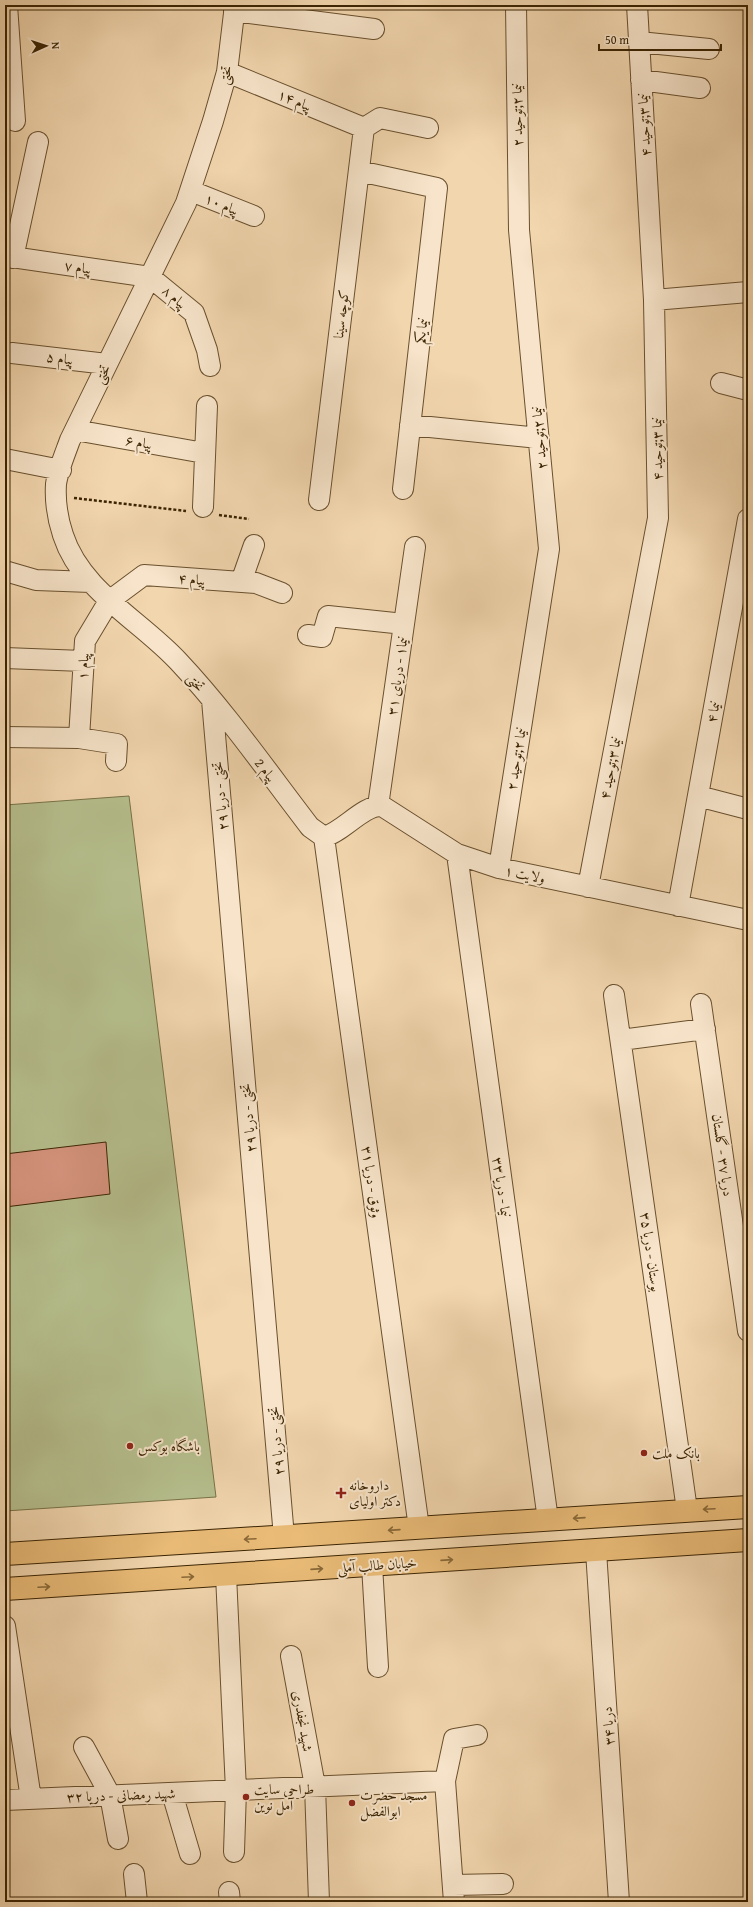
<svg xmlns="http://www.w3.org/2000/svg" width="753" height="1907" viewBox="0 0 753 1907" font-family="'Gentium Book Plus',Amiri,serif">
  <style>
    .green { fill: #b6bf8e; stroke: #787248 }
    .building { fill: #d6947e; stroke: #3b2403 }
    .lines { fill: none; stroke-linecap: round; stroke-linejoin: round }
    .minor-casing { stroke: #69502e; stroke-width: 22 }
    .major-casing { stroke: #3b2403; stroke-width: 24 }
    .path { stroke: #3b2403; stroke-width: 2.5; stroke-dasharray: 3 2; stroke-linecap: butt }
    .minor { stroke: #f7e4ca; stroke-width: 20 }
    .major { stroke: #e9bb77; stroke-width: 22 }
    .oneway { stroke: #896837 }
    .poi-dot { fill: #8f2418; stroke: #f7e4ca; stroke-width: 1.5 }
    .labels { text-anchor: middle; stroke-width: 4; stroke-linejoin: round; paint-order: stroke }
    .street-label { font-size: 14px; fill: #3b2403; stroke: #f7e4ca }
    .poi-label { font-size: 14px; fill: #3b2403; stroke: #f7e4ca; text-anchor: start }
  </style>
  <rect width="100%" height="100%" fill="#f2d6ae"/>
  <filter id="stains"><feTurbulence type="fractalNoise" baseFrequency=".005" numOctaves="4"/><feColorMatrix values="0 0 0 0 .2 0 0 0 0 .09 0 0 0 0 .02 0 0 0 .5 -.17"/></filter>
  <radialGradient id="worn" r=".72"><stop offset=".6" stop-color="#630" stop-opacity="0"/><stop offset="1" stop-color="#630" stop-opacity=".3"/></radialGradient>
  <path class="green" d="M129 796 216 1497 5 1511V805Z"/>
  <path class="building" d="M106 1142 110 1194 5 1207V1154Z"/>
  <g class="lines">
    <g class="minor-casing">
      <path id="minor" d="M7 5 15 121
        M235 5 227 72 213 121 186 203 70 440C65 454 58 470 56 484 55 500 58 520 63 535 81 591 140 620 178 661 226 712 267 771 310 827L324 837
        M234 11 374 29
        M639 42 709 49
        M227 72 364 128
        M641 80 700 88
        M364 128 380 118 428 128
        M359 171 437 188 403 489
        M191 191 254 216
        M5 256 150 277 194 313 207 350 210 366
        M13 258 38 142
        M654 300 748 292
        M12 353 107 364
        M721 383 748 390
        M410 425 539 438
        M75 430 204 453
        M5 459 61 470
        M319 500 364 128
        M203 507 207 406
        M5 571 36 580 91 582
        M241 582 254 545
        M308 635 322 637 328 616 404 624
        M5 658 83 661
        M212 700 284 1537
        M5 737 79 738
        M116 761 117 744 79 738 85 641 109 601 144 575 256 583 282 593
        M698 796 748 809
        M378 806 415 547
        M324 837 419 1528
        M324 837C343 832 363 805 382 806L457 854 499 868 748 920
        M457 854 548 1520
        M499 868 549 549 519 230 516 5
        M588 887 658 518 654 300 637 5
        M678 906 748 519
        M614 995 687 1510
        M701 1004 748 1331
        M621 1040 705 1029
        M596 1551 619 1902
        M372 1565 378 1667
        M226 1575 236 1790 234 1852
        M5 1626 31 1799
        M291 1656 315 1786 319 1902
        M84 1747 110 1795 118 1839
        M172 1793 190 1854
        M5 1800 445 1781
        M134 1874 137 1902
        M453 1885 503 1884
        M229 1892 230 1902
        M454 1902 445 1781 454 1739 477 1735"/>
    </g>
    <g class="major-casing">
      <path id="major" d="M5 1554 748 1507
        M5 1589 748 1540"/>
    </g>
    <path class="path" d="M74 498 186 511
      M219 515 249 519"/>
    <use href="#minor" class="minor"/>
    <use href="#major" class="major"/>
  </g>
  <defs><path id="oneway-shaft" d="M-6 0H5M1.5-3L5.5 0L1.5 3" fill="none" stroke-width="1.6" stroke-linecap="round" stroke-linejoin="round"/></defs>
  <g class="oneway">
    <use href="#oneway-shaft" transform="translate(709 1509) rotate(177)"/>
    <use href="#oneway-shaft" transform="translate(579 1518) rotate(176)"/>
    <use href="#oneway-shaft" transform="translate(394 1530) rotate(176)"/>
    <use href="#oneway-shaft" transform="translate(250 1539) rotate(177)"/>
    <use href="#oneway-shaft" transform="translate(447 1560) rotate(-4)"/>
    <use href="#oneway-shaft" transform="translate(317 1569) rotate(-4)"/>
    <use href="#oneway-shaft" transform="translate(188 1577) rotate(-3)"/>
    <use href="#oneway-shaft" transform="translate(44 1587) rotate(-3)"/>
  </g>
  <g class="poi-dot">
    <circle cx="130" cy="1446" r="4"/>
    <circle cx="644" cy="1453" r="4"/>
    <path d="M339 1487h4v4h4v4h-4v4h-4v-4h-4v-4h4z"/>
    <circle cx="246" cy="1797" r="4"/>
    <circle cx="352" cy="1803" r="4"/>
  </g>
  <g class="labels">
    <g class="street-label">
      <text transform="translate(225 75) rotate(-78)" y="5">تختی</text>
      <text transform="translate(295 100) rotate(22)" y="5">پیام ۱۴</text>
      <text transform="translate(517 115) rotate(-91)" y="5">نیما ۲;توحید ۲</text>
      <text transform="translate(644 125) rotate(-93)" y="5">نیما ۳;توحید ۴</text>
      <text transform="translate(222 204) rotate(22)" y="5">پیام ۱۰</text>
      <text transform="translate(78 267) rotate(8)" y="5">پیام ۷</text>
      <text transform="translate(175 297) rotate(40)" y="5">پیام ۸</text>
      <text transform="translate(341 314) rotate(-83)" y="5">کوچه سینا</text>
      <text transform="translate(421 331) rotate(-83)" y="5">نیما یکم</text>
      <text transform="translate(60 358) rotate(7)" y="5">پیام ۵</text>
      <text transform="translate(102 374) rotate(-64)" y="5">تختی</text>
      <text transform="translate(539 438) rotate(-95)" y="5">نیما ۲;توحید ۲</text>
      <text transform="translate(139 442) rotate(10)" y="5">پیام ۶</text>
      <text transform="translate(657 449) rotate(-91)" y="5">نیما ۳;توحید ۴</text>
      <text transform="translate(192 579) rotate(4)" y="5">پیام ۴</text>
      <text transform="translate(83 666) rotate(-87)" y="5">پیام ۱</text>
      <text transform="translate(397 676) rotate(-82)" y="5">نیما۱ - دریای ۳۱</text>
      <text transform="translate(196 682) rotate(49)" y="5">تختی</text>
      <text transform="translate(713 712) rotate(-80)" y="5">نیما ۴</text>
      <text transform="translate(516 759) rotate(-81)" y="5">نیما ۲;توحید ۲</text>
      <text transform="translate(610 768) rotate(-79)" y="5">نیما ۳;توحید ۴</text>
      <text transform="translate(266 770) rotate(52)" y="5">پیام 2</text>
      <text transform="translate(220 796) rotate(-95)" y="5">تختی - دریا ۲۹</text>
      <text transform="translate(525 874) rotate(12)" y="5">ولایت ۱</text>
      <text transform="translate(248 1118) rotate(-95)" y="5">تختی - دریا ۲۹</text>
      <text transform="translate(723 1155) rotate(82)" y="5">دریا ۳۷ - گلستان</text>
      <text transform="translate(372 1182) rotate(82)" y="5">وثوق - دریا ۳۱</text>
      <text transform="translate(502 1187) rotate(82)" y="5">نیما - دریا ۳۳</text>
      <text transform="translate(651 1252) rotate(82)" y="5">بوستان - دریا ۳۵</text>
      <text transform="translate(276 1441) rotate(-95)" y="5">تختی - دریا ۲۹</text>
      <text transform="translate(377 1565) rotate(-4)" y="5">خیابان طالب آملی</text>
      <text transform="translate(303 1721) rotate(80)" y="5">شهید نجفدری</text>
      <text transform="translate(608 1726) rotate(-94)" y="5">دریا ۳۴</text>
      <text transform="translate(121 1795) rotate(-2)" y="5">شهید رمضانی - دریا ۳۲</text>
    </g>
    <g class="poi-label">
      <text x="138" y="1451">باشگاه‌ بوکس</text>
      <text x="652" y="1458">بانک ملت</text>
      <text x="349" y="1490">داروخانه<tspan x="349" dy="16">دکتر اولیای</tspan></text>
      <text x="254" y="1794">طراحی سایت<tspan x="254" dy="16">آمل نوین</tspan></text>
      <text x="360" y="1800">مسجد حضرت<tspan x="360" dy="16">ابوالفضل</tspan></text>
    </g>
  </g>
  <rect width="753" height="1907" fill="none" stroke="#f2d6ae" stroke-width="20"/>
  <rect x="6" y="6" width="741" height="1895" fill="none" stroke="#3b2403" stroke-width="2"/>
  <rect x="10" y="10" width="733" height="1887" fill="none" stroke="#3b2403"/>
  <g transform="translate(46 46) rotate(87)" stroke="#f7e4ca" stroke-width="3" paint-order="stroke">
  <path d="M0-3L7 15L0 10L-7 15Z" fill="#3b2403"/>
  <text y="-6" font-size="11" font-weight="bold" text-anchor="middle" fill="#3b2403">N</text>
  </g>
  <path d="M599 44v6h122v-6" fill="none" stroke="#3b2403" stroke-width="2"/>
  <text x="605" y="44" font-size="12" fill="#3b2403" stroke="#f7e4ca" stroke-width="3" paint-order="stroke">50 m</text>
  <rect width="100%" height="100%" filter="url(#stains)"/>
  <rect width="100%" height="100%" fill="url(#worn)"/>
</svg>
